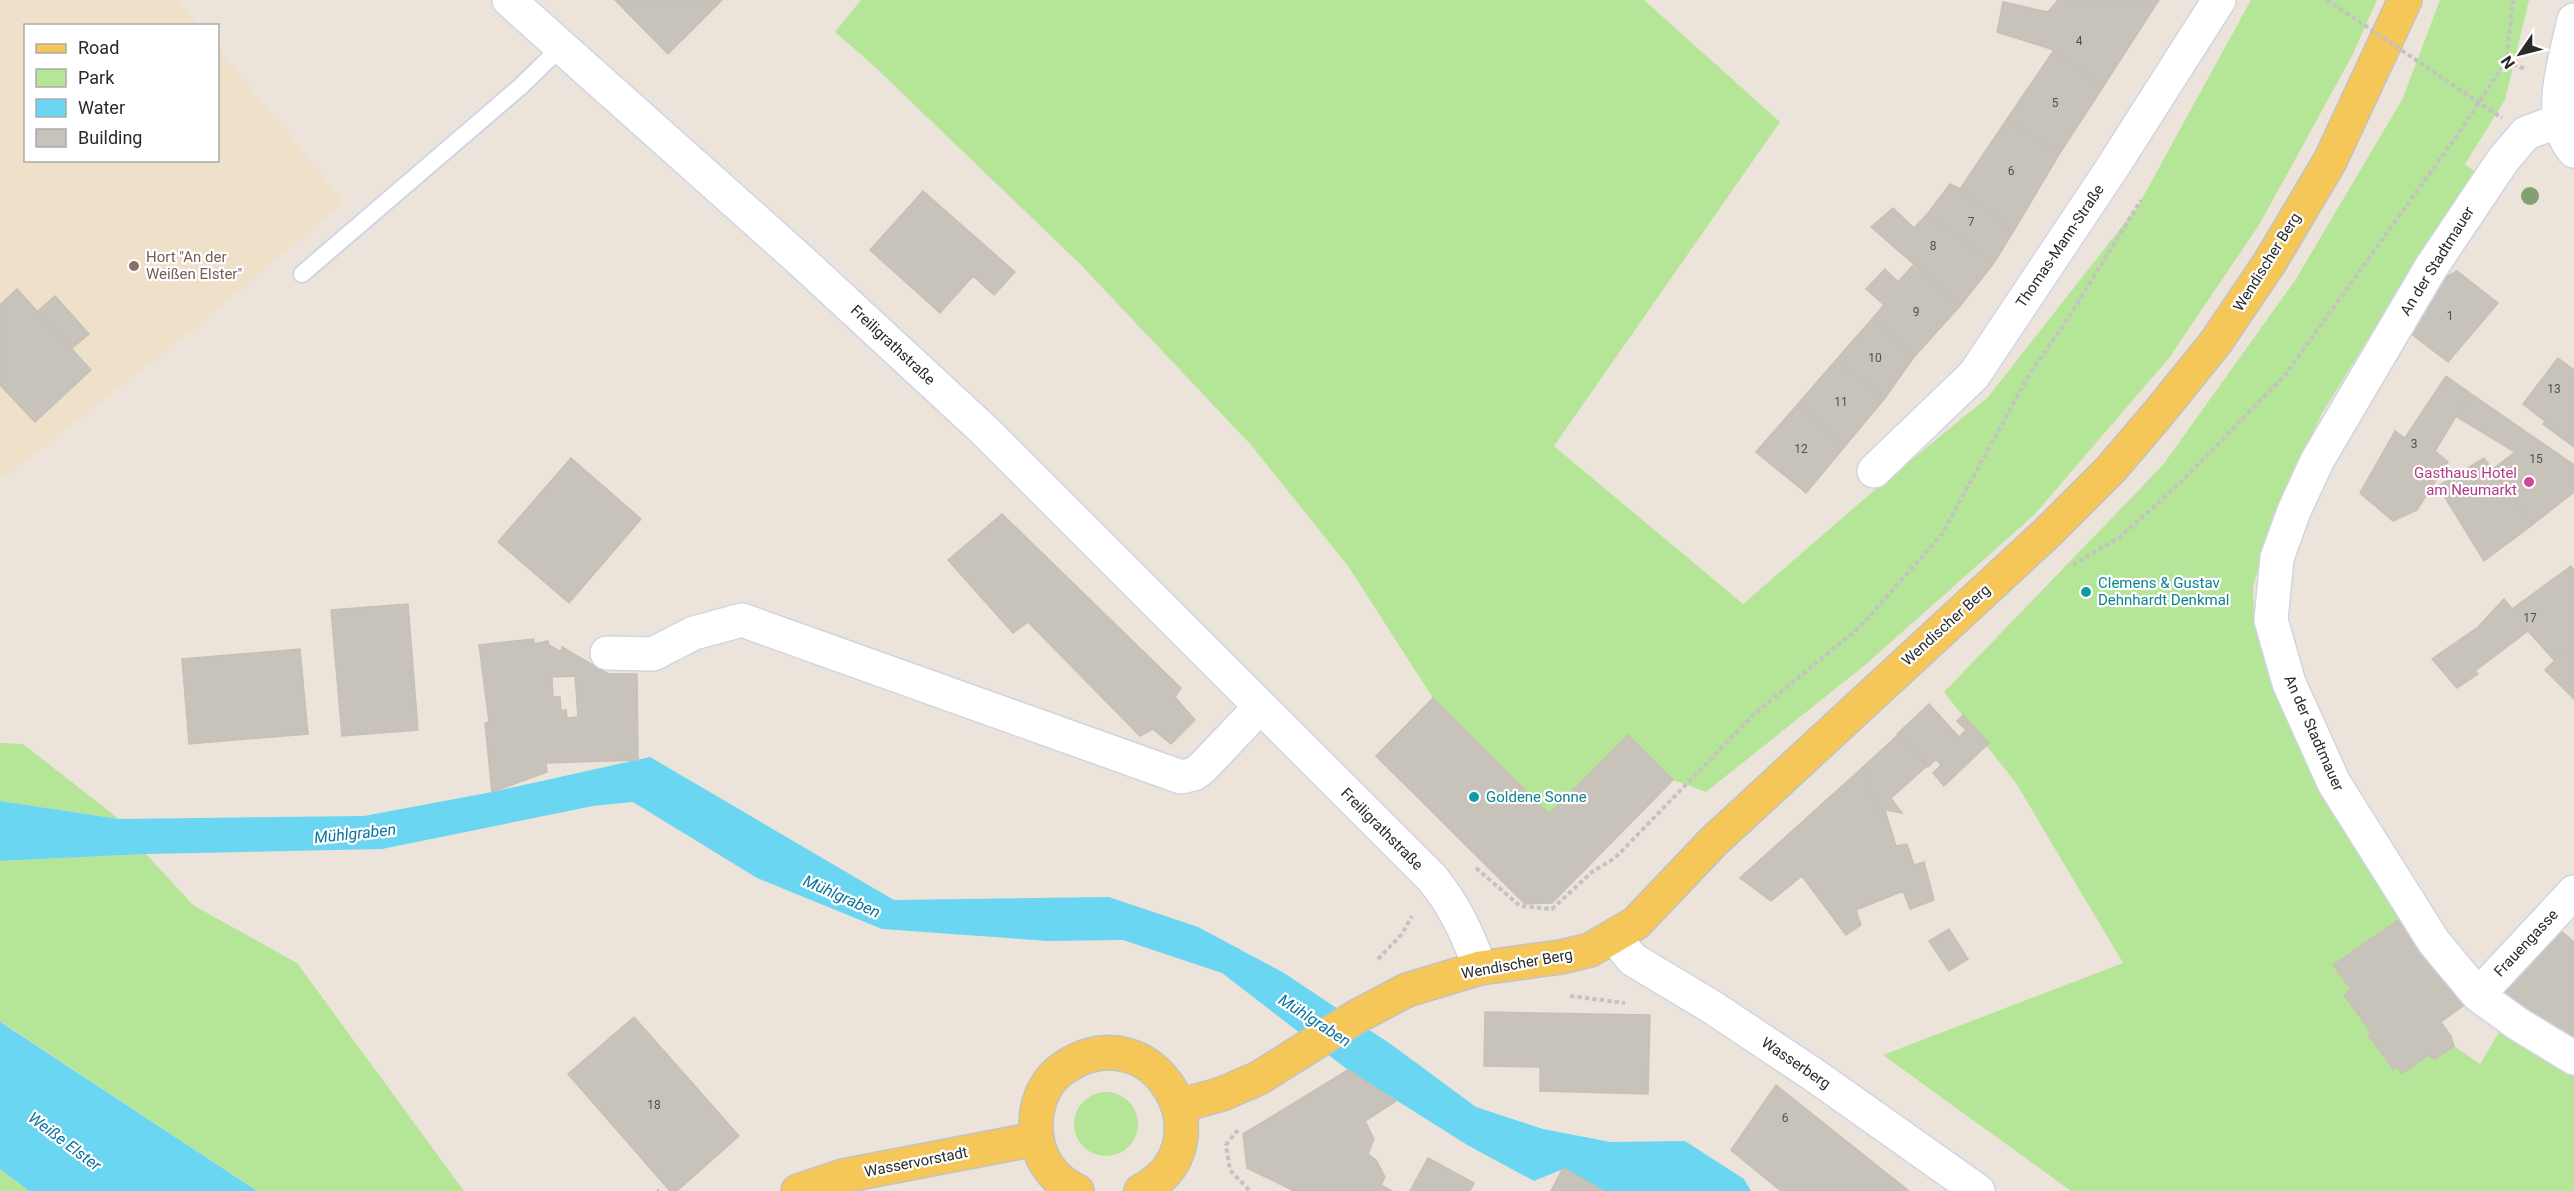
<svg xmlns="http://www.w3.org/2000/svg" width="2574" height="1191" viewBox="0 0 2574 1191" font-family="Roboto,sans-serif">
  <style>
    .education { fill: #efe0ca }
    .green { fill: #b5e596 }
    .water { fill: #6ad6f2 }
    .building { fill: #c7c2ba; stroke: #c8c0b5; stroke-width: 1.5; fill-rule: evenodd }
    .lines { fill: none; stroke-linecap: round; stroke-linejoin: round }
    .service-casing { stroke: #d0d5e3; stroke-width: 20 }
    .minor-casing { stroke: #d0d5e3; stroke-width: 36 }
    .tertiary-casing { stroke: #d0d5e3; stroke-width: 36 }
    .primary-casing { stroke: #c3c3c3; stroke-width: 36 }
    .path { stroke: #c3c3c3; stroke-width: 4; stroke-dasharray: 4.5 3; stroke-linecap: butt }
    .service { stroke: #fff; stroke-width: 16 }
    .minor { stroke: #fff; stroke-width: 33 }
    .tertiary { stroke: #fff; stroke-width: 33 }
    .primary { stroke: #f5c658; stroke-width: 33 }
    .path-bridge { stroke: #c3c3c3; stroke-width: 4; stroke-dasharray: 4.5 3; stroke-linecap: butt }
    .tree { fill: #83a070 }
    .education-dot { fill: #8d6e63; stroke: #fff; stroke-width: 2 }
    .hotel-dot { fill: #d1479c; stroke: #fff; stroke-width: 2 }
    .culture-dot { fill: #0f9aa8; stroke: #fff; stroke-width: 2 }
    .labels { text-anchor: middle; stroke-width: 4.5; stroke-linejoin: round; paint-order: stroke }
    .number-label { font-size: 12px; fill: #51504e }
    .street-label { font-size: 15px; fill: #2a2a2a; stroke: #fff }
    .education-label { font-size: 15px; fill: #785e54; stroke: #fff; text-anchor: start }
    .hotel-label { font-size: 15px; fill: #b23c85; stroke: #fff; text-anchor: end }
    .culture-label { font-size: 15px; fill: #0d838f; stroke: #fff; text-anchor: start }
    .water-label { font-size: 16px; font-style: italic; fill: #09749e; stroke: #fff }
  </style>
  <rect width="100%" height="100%" fill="#ece4db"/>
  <path class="education" d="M4 0H178L199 25 26 26V160H218V48L344 202 194 329 0 481V3Z"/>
  <path class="green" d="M861 0H1644L1780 122 1554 446 1743 604 1870 494 1988 397 2138 206 2251 0H2377L2352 56 2259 225 2169 358 2035 514 1865 665 1706 792 1673 780 1628 735 1549 814 1433 698 1348 566 1251 445 1080 264 875 67 835 32Z
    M2440 0H2529L2505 100 2465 164 2478 174 2402 284 2321 415 2267 536 2253 587 2254 619 2269 654 2404 916 2333 964 2351 989 2344 995 2371 1032 2368 1035 2392 1069 2397 1066 2402 1073 2428 1055 2435 1059 2454 1046 2480 1064 2503 1026 2574 1074V1191H2071L1883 1055 2123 963 2016 783 1944 692 2163 465 2296 279 2403 98Z
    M0 743 23 744 119 819 0 801Z
    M146 854 193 905 297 963 464 1191H257L0 1021V861Z
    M1074 1124a32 32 0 1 1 64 0a32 32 0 1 1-64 0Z
    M0 1169 29 1191H0Z"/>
  <path class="water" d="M650 757 894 900 1109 897 1198 927 1284 973 1392 1045 1476 1107 1543 1129 1610 1142 1685 1141 1744 1179 1751 1191H1604L1563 1169 1534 1181 1469 1146 1348 1070 1222 973 1123 940 1049 941 882 929 757 878 633 802 593 806 382 849 146 854 0 861V801L119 819 364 816 492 792Z
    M0 1021 2 1023 257 1191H29L0 1169Z"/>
  <path class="building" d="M615 0H722L668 54Z
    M2058 0H2159L2103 87 2054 50 1997 32 2003 2 2048 12Z
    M2054 50 2103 87 2060 153 2007 119Z
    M2007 119 2060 153 2013 232 1960 189Z
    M1950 184 1960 189 2013 232 1994 263 1928 213Z
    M923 191 1015 272 994 295 973 276 940 313 870 250Z
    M1893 208 1914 228 1928 213 1994 263 1961 305 1871 227Z
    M1915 263 1961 305 1914 357 1872 319 1884 305 1866 289 1885 269 1898 282Z
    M2457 271 2498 303 2448 362 2405 329 2436 282Z
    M17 289 91 370 35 422 0 385V305Z
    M55 296 89 334 71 349 38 311Z
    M1872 319 1914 357 1885 398 1836 360Z
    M2558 358 2574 370V447L2543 424 2545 421 2523 404Z
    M1836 360 1885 398 1845 446 1797 405Z
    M2446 376 2470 393 2435 451 2448 462 2417 510 2393 521 2360 493 2395 431 2405 438Z
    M2470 393 2574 465V492L2532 525 2493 469 2515 452 2457 417Z
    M1797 405 1845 446 1806 493 1756 452Z
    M571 458 641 519 569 603 498 542Z
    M2484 458 2532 525 2484 561 2438 486Z
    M1002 514 1181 688 1175 697 1195 720 1171 744 1153 729 1140 736 1028 622 1013 633 948 560Z
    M2571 566 2574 570V642L2554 660 2528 631 2475 671 2478 674 2457 688 2432 659 2478 627 2504 599 2512 609Z
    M408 604 418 730 342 736 331 610Z
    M534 639V644L548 641 549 645 561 652 562 647 608 674H637L638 760 546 763 547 772 492 792 485 723 489 722 479 645ZM575 676 578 717 567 718 566 710 561 711 560 697H553L552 677Z
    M2574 642V699L2545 670Z
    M300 649 308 734 189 744 182 659Z
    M1433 698 1549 814 1628 735 1673 780 1552 903 1525 904 1376 756Z
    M1929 704 1959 737 1966 730 1957 721 1963 715 1989 743 1944 786 1933 773 1941 765 1936 759 1928 767 1897 734Z
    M1898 735 1927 766 1891 798 1902 813 1876 808 1864 766Z
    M1864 766 1876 808 1885 810 1896 846 1907 844 1914 865 1924 862 1934 900 1910 909 1903 891 1856 910 1861 925 1846 935 1802 876 1771 901 1740 878Z
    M2404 916 2467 1003 2441 1022 2451 1036 2454 1046 2435 1059 2428 1055 2402 1074 2397 1066 2393 1069 2368 1035 2371 1032 2344 995 2351 989 2333 965Z
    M1949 929 1968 959 1949 971 1929 941Z
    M2560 930 2574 942V1038L2507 999 2504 980Z
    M1485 1012 1650 1015 1648 1094 1540 1091V1067L1484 1066Z
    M634 1017 739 1136 677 1191H670L568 1074Z
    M1348 1070 1396 1101 1365 1121 1374 1139 1368 1154 1376 1160 1385 1177 1381 1185 1392 1191H1294L1247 1168 1243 1134Z
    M1776 1085 1909 1191H1781L1731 1150Z
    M1428 1158 1474 1183 1470 1191H1410Z
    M1563 1168 1604 1191H1551Z"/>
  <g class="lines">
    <g class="service-casing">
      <path id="service" d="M302 274 520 87 561 47"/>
    </g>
    <g class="minor-casing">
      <path id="minor" d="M2574 20C2566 60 2544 116 2574 151
        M2559 121 2526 133 2503 160 2430 269 2317 461 2294 511 2277 558 2271 620 2289 683 2334 783 2434 942 2478 995 2518 1024 2574 1058
        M1874 471 1974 375 2112 168 2219 0
        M607 653 653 654 694 633 742 620 1181 777 1194 774 1202 768 1259 708
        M1615 937 1632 959 1712 1007 1814 1075 1978 1191
        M2478 995 2574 892"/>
    </g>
    <g class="tertiary-casing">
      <path id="tertiary" d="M509 0 798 258 985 431 1432 878C1455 906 1468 935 1480 968"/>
    </g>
    <g class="primary-casing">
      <path id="primary" d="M1179 1106 1222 1094 1259 1078 1356 1017 1407 990 1480 968 1561 957 1590 950 1636 923 1713 842 2048 532 2111 469 2157 415 2216 342 2270 262 2330 161 2405 0
        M798 1191 843 1176 1036 1139
        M1077 1191C1053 1180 1037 1157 1036 1130 1035 1106 1043 1081 1065 1067 1155 1009 1231 1144 1141 1191"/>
    </g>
    <path class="path" d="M2506 61 2525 69
      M2073 565 2120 537 2180 483 2285 375 2463 127 2506 61 2513 0
      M1476 868 1520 906 1552 909 1592 872 1615 858 1754 714 1859 628 1942 534 2029 375 2069 317 2141 200
      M1378 959 1402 934 1412 916
      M1570 996 1625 1003
      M1238 1130 1226 1145 1230 1170 1250 1191
      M657 1191H659"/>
    <use href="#service" class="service"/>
    <use href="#minor" class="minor"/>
    <use href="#tertiary" class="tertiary"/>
    <use href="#primary" class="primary"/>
    <path class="path-bridge" d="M2327 0 2502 118"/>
  </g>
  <circle class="tree" cx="2530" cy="196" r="9"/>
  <circle class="education-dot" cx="134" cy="266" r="6"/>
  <circle class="hotel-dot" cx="2529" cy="482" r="6"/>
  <g class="culture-dot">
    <circle cx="2086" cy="592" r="6"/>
    <circle cx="1474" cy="797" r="6"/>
  </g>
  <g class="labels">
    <g class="number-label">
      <text x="2079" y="45">4</text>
      <text x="2055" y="107">5</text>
      <text x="2011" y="175">6</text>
      <text x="1971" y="226">7</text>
      <text x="1933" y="250">8</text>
      <text x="1916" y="316">9</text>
      <text x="2450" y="320">1</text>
      <text x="1875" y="362">10</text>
      <text x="2554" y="393">13</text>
      <text x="1841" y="406">11</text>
      <text x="2414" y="448">3</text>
      <text x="1801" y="453">12</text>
      <text x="2536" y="463">15</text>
      <text x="2530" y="622">17</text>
      <text x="654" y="1109">18</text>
      <text x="1785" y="1122">6</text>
    </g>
    <g class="street-label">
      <text transform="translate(2060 246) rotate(-56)" y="5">Thomas-Mann-Straße</text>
      <text transform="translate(2437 261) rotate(-58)" y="5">An der Stadtmauer</text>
      <text transform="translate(2267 262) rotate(-58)" y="5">Wendischer Berg</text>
      <text transform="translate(893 345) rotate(43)" y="5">Freiligrathstraße</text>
      <text transform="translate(1946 625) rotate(-42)" y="5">Wendischer Berg</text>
      <text transform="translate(2314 733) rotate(66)" y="5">An der Stadtmauer</text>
      <text transform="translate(1382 829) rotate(45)" y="5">Freiligrathstraße</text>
      <text transform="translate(2526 943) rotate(-47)" y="5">Frauengasse</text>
      <text transform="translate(1517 964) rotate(-10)" y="5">Wendischer Berg</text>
      <text transform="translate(1796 1063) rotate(34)" y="5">Wasserberg</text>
      <text transform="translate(916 1162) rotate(-11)" y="5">Wasservorstadt</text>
    </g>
    <g class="education-label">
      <text x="146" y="262">Hort "An der<tspan x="146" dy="17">Weißen Elster"</tspan></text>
    </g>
    <g class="hotel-label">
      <text x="2517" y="478">Gasthaus Hotel<tspan x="2517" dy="17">am Neumarkt</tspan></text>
    </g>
    <g class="culture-label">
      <text x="2098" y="588">Clemens &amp; Gustav<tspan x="2098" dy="17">Dehnhardt Denkmal</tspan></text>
      <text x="1486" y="802">Goldene Sonne</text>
    </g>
    <g class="water-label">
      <text transform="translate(355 833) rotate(-6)" y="6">Mühlgraben</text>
      <text transform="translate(842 896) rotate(24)" y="6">Mühlgraben</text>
      <text transform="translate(1315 1020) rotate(33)" y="6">Mühlgraben</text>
      <text transform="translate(65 1141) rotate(37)" y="6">Weiße Elster</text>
    </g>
  </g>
  <rect x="24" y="24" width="195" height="138" fill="#ffffff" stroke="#aaaaaa" stroke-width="1.5"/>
  <rect x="36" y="44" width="30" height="9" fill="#f5c658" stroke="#aaaaaa" stroke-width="1.5"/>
  <text x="78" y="54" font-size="18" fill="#2a2a2a">Road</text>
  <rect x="36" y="69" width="30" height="18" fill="#b5e596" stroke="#aaaaaa" stroke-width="1.5"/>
  <text x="78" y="84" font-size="18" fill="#2a2a2a">Park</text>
  <rect x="36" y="99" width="30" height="18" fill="#6ad6f2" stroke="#aaaaaa" stroke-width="1.5"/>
  <text x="78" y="114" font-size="18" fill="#2a2a2a">Water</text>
  <rect x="36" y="129" width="30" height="18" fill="#c7c2ba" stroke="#aaaaaa" stroke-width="1.5"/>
  <text x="78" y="144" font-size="18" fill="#2a2a2a">Building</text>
  <g transform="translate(2520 54) rotate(235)" stroke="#ffffff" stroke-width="4.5" paint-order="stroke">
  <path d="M0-4.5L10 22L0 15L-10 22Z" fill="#2a2a2a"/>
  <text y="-9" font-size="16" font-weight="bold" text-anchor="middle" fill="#2a2a2a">N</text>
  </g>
</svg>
